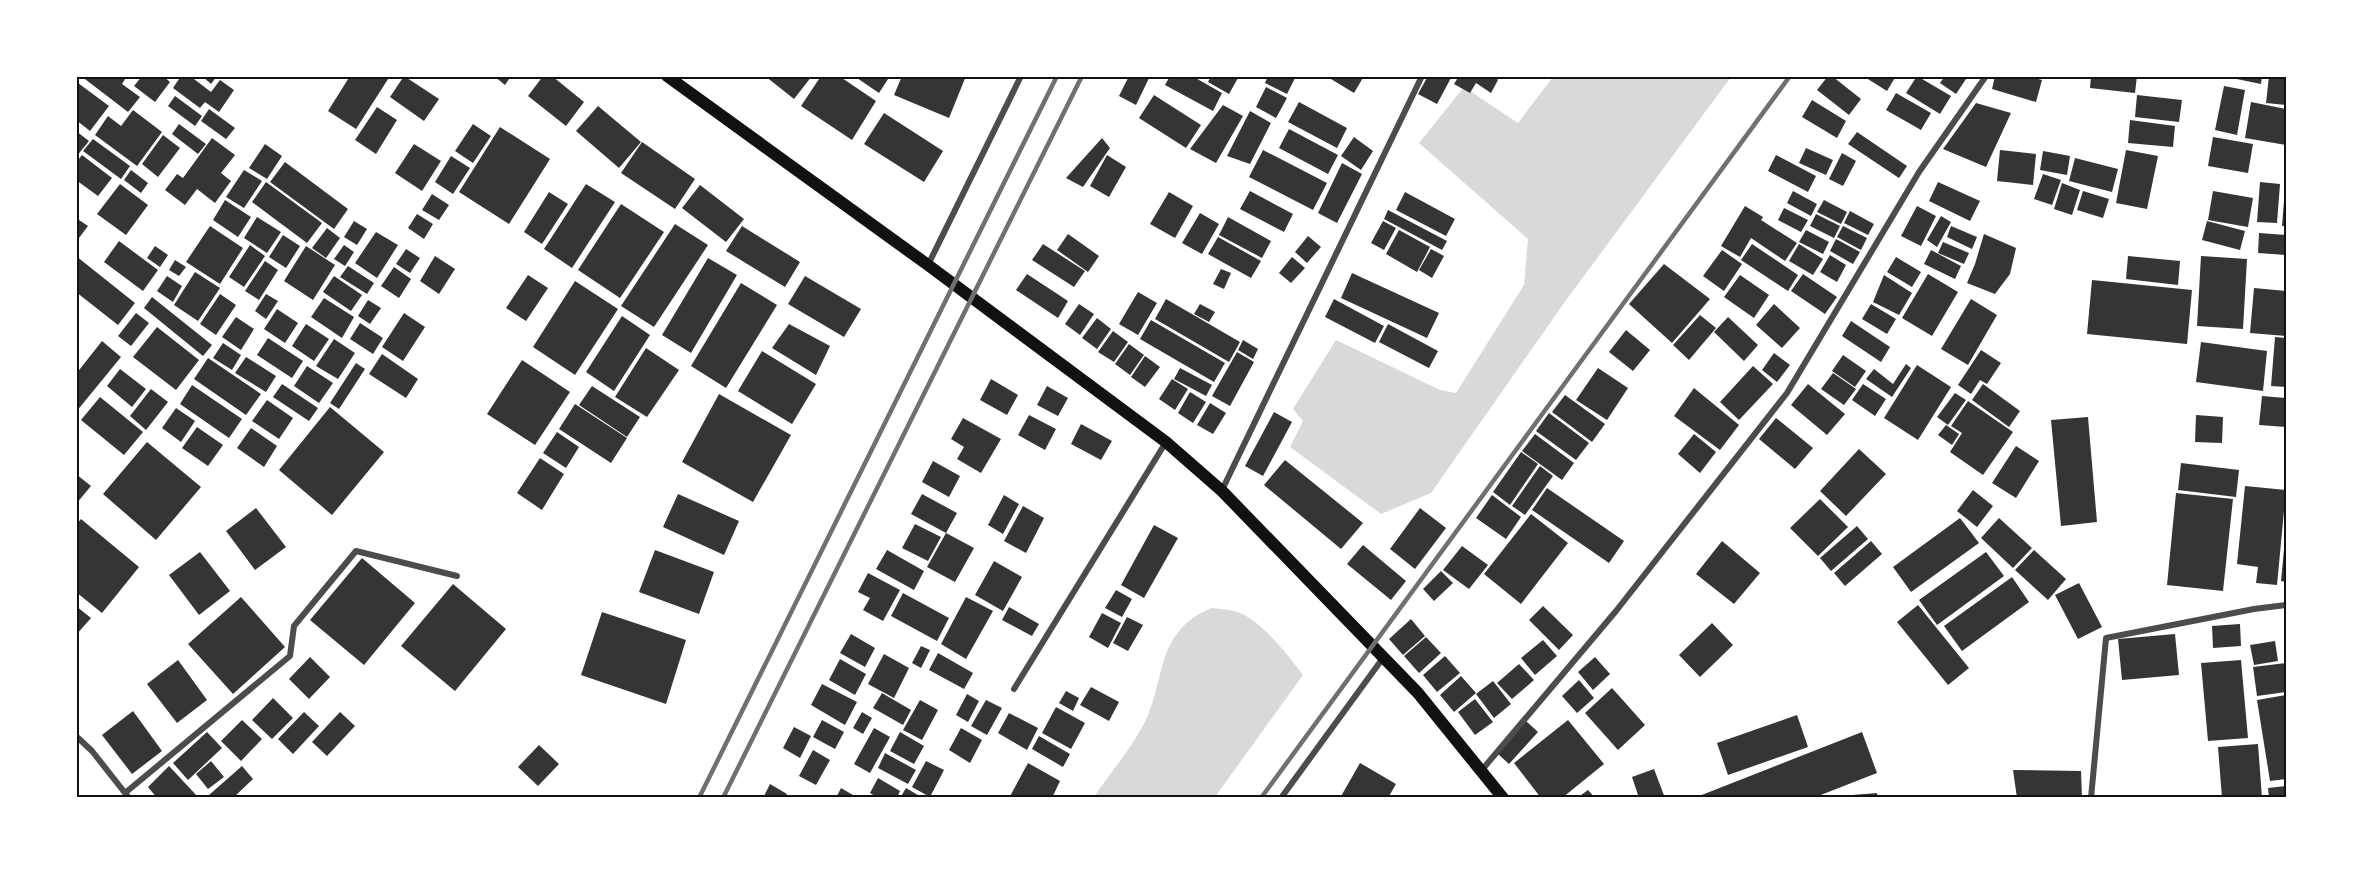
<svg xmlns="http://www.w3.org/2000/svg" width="2363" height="874" viewBox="0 0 2363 874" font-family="'Archivo Narrow',sans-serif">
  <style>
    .water { fill: #d9d9d9 }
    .building { fill: #353535 }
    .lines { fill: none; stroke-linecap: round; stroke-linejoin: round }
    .minor { stroke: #4c4c4c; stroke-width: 6 }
    .secondary { stroke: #111; stroke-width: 12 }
    .rail { stroke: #707070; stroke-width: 4.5 }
    .neatline { fill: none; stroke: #111; stroke-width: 2 }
  </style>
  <rect width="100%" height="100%" fill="#fff"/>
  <path class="water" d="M1553 77H1731L1564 303 1431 493 1381 514 1290 447 1303 421 1293 409 1336 340 1440 390 1456 393 1524 285 1528 239 1419 143 1464 87 1518 123Z
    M1211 608C1218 609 1227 609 1234 611 1259 617 1288 655 1303 675L1215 797H1094C1110 773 1130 750 1144 724 1167 678 1154 633 1211 608Z"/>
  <path class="building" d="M81 76H127L122 84 140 97 128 112Z
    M142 76H163L170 82 155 102 134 86Z
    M181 76H190L211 92 220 80 234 90 219 112 205 102 200 108 173 88Z
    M202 76H217L211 84Z
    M350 76H390L356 129 328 111Z
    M404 76 439 99 424 121 390 97Z
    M494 76H511L505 85Z
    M543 76H552L584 102 566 126 528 96Z
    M765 76H812L794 99Z
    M821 76H839L876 101 852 140 801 106Z
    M854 76H890L879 93Z
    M902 76H966L949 118 894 95Z
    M1129 76H1150L1136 105 1119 96Z
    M1170 76H1192L1222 93 1213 111 1165 85Z
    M1211 76H1236L1238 78 1229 94 1208 82Z
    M1268 76H1296L1287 94 1265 83Z
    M1326 76H1364L1354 93Z
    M1428 76H1452L1437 104 1418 94Z
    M1459 76H1495L1498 80 1491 93 1476 83 1470 93 1454 84Z
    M1828 76H1832L1861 99 1849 115 1817 90Z
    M1863 76H1896L1887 91Z
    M1917 76 1951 96 1940 114 1906 93Z
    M1945 76H1968L1956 94 1940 83Z
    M1995 76H2028L2042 80 2036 102 1992 89Z
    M2091 76H2137L2135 93 2090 88Z
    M2222 76H2262L2261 84Z
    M2269 76H2286V105L2266 103Z
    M78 83 109 106 90 131 76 120Z
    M2224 86 2245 90 2237 135 2215 130Z
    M1266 87 1287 98 1276 118 1256 107Z
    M1896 93 1931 113 1921 130 1886 110Z
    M1154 95 1201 125 1186 148 1139 118Z
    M2137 95 2182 100 2179 122 2135 117Z
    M175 96 202 116 195 126 168 106Z
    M1812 100 1846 121 1837 138 1802 117Z
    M1299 102 1347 128 1337 148 1288 122Z
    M2251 102 2286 109V145L2245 138Z
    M1976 103 2011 113 1986 167 1943 149Z
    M1223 105 1243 116 1216 163 1190 149Z
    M598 106 641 142 619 168 576 131Z
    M377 107 397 120 376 154 355 140Z
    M209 109 235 128 226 139 201 121Z
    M133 110 162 132 137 166 95 135 108 116 121 126Z
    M1250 111 1271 123 1250 164 1227 156Z
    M884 113 943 151 924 182 864 144Z
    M2130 120 2175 126 2173 147 2128 143Z
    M179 124 206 144 198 154 172 134Z
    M473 124 491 136 473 163 455 151Z
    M500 127 550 159 509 224 459 192Z
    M1289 129 1338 155 1328 174 1279 148Z
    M76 131 89 141 76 157Z
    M1857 132 1907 166 1899 178 1848 144Z
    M163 135 180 148 158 177 142 164Z
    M1354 137 1373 151 1361 170 1341 156Z
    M2213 137 2253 144 2248 173 2208 166Z
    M212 138 235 155 221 173 231 181 215 203 197 189 185 205 165 190 177 174 183 178Z
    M1102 138 1110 148 1083 187 1066 178Z
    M93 139 130 166 121 179 83 151Z
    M642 142 695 179 675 209 621 173Z
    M265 144 282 156 267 179 249 168Z
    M414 144 441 161 422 191 395 173Z
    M1806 148 1833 160 1826 175 1799 163Z
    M1263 150 1327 183 1313 210 1249 177Z
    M2000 150 2036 154 2033 185 1997 181Z
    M2126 150 2158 156 2147 209 2116 203Z
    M2043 151 2070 156 2067 175 2040 170Z
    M1842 153 1856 161 1843 186 1829 179Z
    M82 155 112 178 98 196 76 180V163Z
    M1107 155 1126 167 1109 197 1090 186Z
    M1776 155 1816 176 1808 192 1768 171Z
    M451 156 470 168 453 194 435 182Z
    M2075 158 2118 169 2112 192 2069 181Z
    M285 162 348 209 334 229 270 182Z
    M1342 163 1362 174 1337 223 1318 213Z
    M131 170 148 183 141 193 124 180Z
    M244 170 262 181 244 208 226 197Z
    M2043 174 2061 180 2052 205 2034 199Z
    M266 182 322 223 307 243 252 202Z
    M1938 182 1980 201 1970 221 1929 201Z
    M2260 182 2280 184 2277 223 2257 222Z
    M2062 183 2080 190 2072 215 2054 209Z
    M120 184 148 205 126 235 97 214Z
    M586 184 615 202 572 268 544 249Z
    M700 185 744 219 726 242 682 208Z
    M2285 188H2286V226H2282Z
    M1250 191 1293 214 1284 232 1240 209Z
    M1793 191 1817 204 1811 216 1787 203Z
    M2083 191 2109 199 2103 218 2077 210Z
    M2213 191 2253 198 2248 227 2208 220Z
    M549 192 568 204 542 244 524 232Z
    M1169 192 1193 206 1175 238 1150 224Z
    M1405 192 1455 219 1446 236 1396 210Z
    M432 194 449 205 439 220 422 210Z
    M225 200 251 217 238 237 213 220Z
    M1824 200 1847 212 1841 224 1817 212Z
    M621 204 664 232 620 298 578 270Z
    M1745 206 1763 217 1761 220 1797 243 1785 261 1751 238 1740 257 1721 246Z
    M1917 206 1936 216 1921 246 1901 236Z
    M1784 208 1808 220 1801 232 1778 220Z
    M1388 210 1447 241 1442 250 1384 219Z
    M1850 211 1874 224 1868 235 1844 223Z
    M1200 213 1219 224 1202 254 1182 243Z
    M417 214 433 224 424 239 408 228Z
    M1816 214 1840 226 1834 238 1810 226Z
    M1941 216 1951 222 1937 247 1927 240Z
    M257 217 281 232 267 253 244 238Z
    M1228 217 1271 241 1262 258 1219 235Z
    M76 218 88 226 76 242Z
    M354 221 367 229 357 245 344 237Z
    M1383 221 1396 228 1384 250 1371 243Z
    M2207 221 2245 231 2240 250 2202 240Z
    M675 224 708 245 654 327 621 306Z
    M210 226 243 248 220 284 186 262Z
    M742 226 800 262 785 287 726 251Z
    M1843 226 1867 238 1861 250 1837 237Z
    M1951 226 1977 237 1972 249 1947 237Z
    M327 228 340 238 326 258 312 248Z
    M1399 230 1430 247 1417 272 1386 254Z
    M1806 230 1829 242 1823 254 1799 242Z
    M376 232 398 245 377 278 355 263Z
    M2259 233 2286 235V255L2258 253Z
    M1068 234 1099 256 1088 272 1057 250Z
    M1984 234 2016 248 2010 274 1995 294 1967 283 1975 264Z
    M283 235 300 246 286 268 269 257Z
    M1308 236 1321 247 1307 263 1295 252Z
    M1218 237 1261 261 1251 278 1208 254Z
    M1836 239 1860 252 1853 264 1830 251Z
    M119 241 158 270 143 291 104 262Z
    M1943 242 1969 253 1964 264 1938 253Z
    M1043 244 1085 271 1074 287 1032 260Z
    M1752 244 1798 275 1788 291 1741 260Z
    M1799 244 1823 259 1813 275 1789 261Z
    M250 245 265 256 244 287 229 277Z
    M344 245 354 252 345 266 334 259Z
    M155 246 168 255 160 267 147 258Z
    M306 246 335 265 313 300 284 281Z
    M406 249 420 258 410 273 396 264Z
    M1431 249 1444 256 1432 278 1419 270Z
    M1722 250 1742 264 1724 291 1703 276Z
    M1931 250 1961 266 1955 279 1924 264Z
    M1830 255 1846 265 1837 282 1820 272Z
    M76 256 135 303 118 325 76 292Z
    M435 256 455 269 439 294 420 281Z
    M2128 256 2180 261 2178 285 2126 279Z
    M2201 256 2247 259 2243 329 2197 326Z
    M1292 257 1305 268 1291 283 1279 273Z
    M1896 257 1921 272 1912 287 1887 272Z
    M708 258 737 275 691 353 662 335Z
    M175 260 186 267 179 276 169 270Z
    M265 261 278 270 259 300 245 291Z
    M1664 264 1710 299 1672 343 1629 304Z
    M348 266 374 283 367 294 340 277Z
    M394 267 411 279 399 298 381 286Z
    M1221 269 1231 273 1224 289 1213 284Z
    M195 272 220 288 198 321 174 305Z
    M1352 273 1439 313 1427 338 1341 298Z
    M1027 274 1068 301 1058 318 1016 290Z
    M1803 274 1837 297 1825 314 1791 291Z
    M1928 274 1958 292 1932 336 1902 318Z
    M528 275 548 288 526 321 506 308Z
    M1740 275 1769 295 1754 318 1724 297Z
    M1884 275 1912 293 1899 315 1873 302Z
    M167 276 182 286 173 302 157 291Z
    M334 276 362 295 351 311 323 292Z
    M805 276 861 309 844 337 788 304Z
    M2092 280 2192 290 2187 344 2087 334Z
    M575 281 618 309 575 375 533 347Z
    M741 283 777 305 726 388 691 366Z
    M2254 288 2286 291V336L2250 333Z
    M1138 292 1157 303 1138 335 1119 324Z
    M220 294 236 305 216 335 200 324Z
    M266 294 278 301 266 319 255 311Z
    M152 297 212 345 203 356 144 308Z
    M324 298 354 317 342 338 311 317Z
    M1166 299 1240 342 1229 362 1155 319Z
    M1334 299 1384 326 1375 343 1325 317Z
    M1971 299 1997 315 1968 365 1941 349Z
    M368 300 381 308 370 324 358 316Z
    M1079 304 1094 314 1080 335 1065 324Z
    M1200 304 1215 312 1209 322 1194 314Z
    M1774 304 1800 328 1782 348 1756 325Z
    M1871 304 1896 319 1887 334 1862 319Z
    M277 309 298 323 285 343 264 329Z
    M136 313 149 323 131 346 118 336Z
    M404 313 425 327 403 361 382 347Z
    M1700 315 1716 328 1689 360 1673 345Z
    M622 316 650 335 614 391 586 372Z
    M236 317 254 329 241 350 222 337Z
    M1728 317 1758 345 1744 361 1714 332Z
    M1097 318 1111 329 1097 349 1082 338Z
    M1151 320 1225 363 1214 382 1140 339Z
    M1851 321 1890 347 1881 362 1842 336Z
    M360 323 383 338 373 354 350 339Z
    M306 324 329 339 314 361 292 346Z
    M789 324 830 346 816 375 772 348Z
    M1388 324 1438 351 1429 368 1379 342Z
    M157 327 199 360 176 390 133 357Z
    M1626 330 1650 350 1633 371 1609 352Z
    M1113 331 1128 342 1114 362 1098 352Z
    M2275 337 2286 338V387L2271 386Z
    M268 338 303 361 292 378 257 355Z
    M334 339 355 353 338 379 316 366Z
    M1243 340 1258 349 1253 359 1238 350Z
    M102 341 121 357 76 412V374Z
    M2201 342 2267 351 2263 391 2196 382Z
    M223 343 241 355 232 370 213 358Z
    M1129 344 1144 355 1130 375 1115 364Z
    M646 348 679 370 647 417 615 397Z
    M1981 350 2001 363 1987 384 1980 380 1971 394 1958 385Z
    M762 351 816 384 792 424 738 391Z
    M1237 352 1254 362 1230 406 1212 396Z
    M1774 353 1790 365 1777 382 1762 370Z
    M382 354 418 379 406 398 369 374Z
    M1843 355 1866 371 1855 387 1832 371Z
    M1145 356 1160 367 1145 387 1131 377Z
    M246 357 276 376 266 392 235 373Z
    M208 358 261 394 246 415 194 379Z
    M522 360 570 392 535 445 487 414Z
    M356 363 365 369 339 409 330 403Z
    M1906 364 1911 368 1892 397 1866 379 1874 369 1893 384Z
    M1917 365 1951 387 1918 440 1884 418Z
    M307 366 333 383 319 403 294 386Z
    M1753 366 1773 384 1739 420 1720 402Z
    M1180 368 1212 385 1206 396 1174 379Z
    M1598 368 1628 388 1607 420 1576 400Z
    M120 369 146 389 132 407 107 386Z
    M1833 373 1856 389 1844 405 1821 389Z
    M991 379 1018 395 1007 415 980 400Z
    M1172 379 1188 389 1175 410 1159 399Z
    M282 384 318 408 309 421 273 397Z
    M1808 384 1845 414 1827 435 1791 405Z
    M1863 384 1886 399 1875 416 1852 400Z
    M1983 384 2020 411 2009 427 1972 400Z
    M192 385 242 419 229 438 180 404Z
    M592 386 640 417 627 437 579 405Z
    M1047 386 1068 398 1058 416 1037 405Z
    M1694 388 1739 425 1720 450 1674 416Z
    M151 389 168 402 146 430 130 416Z
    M1190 392 1206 402 1193 423 1178 413Z
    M1955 393 1966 400 1948 425 1937 417Z
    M719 394 791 435 753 502 682 462Z
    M1565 395 1605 424 1592 442 1552 412Z
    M2262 396 2286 398V427L2259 425Z
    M100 397 143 432 124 455 81 420Z
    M267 400 293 418 279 439 252 421Z
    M1968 401 2013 432 1983 475 1950 452 1962 433 1951 426Z
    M1210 403 1226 413 1213 434 1197 425Z
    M575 404 627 438 611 463 559 429Z
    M330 407 384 452 332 515 279 470Z
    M176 408 195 421 181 442 162 428Z
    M1274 412 1292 422 1263 476 1245 466Z
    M1549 413 1589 443 1576 460 1536 431Z
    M1029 415 1056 429 1045 450 1018 435Z
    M2196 415 2223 417 2222 443 2195 442Z
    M2088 417 2097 522 2061 526 2051 420Z
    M963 418 1001 439 981 473 957 459 964 447 951 439Z
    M1776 418 1813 448 1795 469 1759 439Z
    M1081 424 1112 441 1101 460 1071 444Z
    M1946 425 1959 434 1952 445 1938 435Z
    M197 427 223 445 208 466 182 448Z
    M251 428 277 446 264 467 237 448Z
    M557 432 579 447 566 468 543 453Z
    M1535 434 1574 463 1562 480 1522 451Z
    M1694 434 1716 452 1700 473 1678 454Z
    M147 442 201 487 156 540 103 494Z
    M2016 446 2039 461 2016 498 1992 483Z
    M1859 449 1886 474 1846 516 1820 491Z
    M1521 452 1538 464 1510 505 1493 492Z
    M540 458 564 474 542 510 517 493Z
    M1285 460 1363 523 1341 549 1264 485Z
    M933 461 960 476 949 497 922 482Z
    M2181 463 2239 470 2236 497 2178 490Z
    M1540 466 1553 476 1525 515 1512 506Z
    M76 474 91 486 76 504Z
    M2245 486 2286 490 2277 585 2256 583 2258 567 2237 564Z
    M1547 488 1624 541 1609 563 1532 510Z
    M1973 490 1993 506 1977 527 1957 511Z
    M2176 493 2233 499 2223 591 2167 585Z
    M678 494 739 521 724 555 663 527Z
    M922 494 957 513 946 533 911 514Z
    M1004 495 1019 504 1003 534 988 525Z
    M1492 495 1521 517 1506 539 1476 518Z
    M1820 499 1848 527 1818 556 1790 528Z
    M1023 506 1044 518 1026 553 1004 541Z
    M256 508 286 547 255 570 226 531Z
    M1420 508 1446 528 1415 569 1390 549Z
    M1531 514 1568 543 1521 604 1484 574Z
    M1960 518 1979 543 1911 592 1893 567Z
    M1999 518 2032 548 2013 568 1981 538Z
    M81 519 139 567 102 613 76 592V525Z
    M915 524 941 537 928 561 902 548Z
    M1154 525 1178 538 1144 598 1121 585Z
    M1857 526 1868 539 1831 571 1820 558Z
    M946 533 974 548 955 582 927 567Z
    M2285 539H2286V582L2281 581Z
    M1722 541 1760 573 1734 604 1696 574Z
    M1871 541 1882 554 1845 586 1834 573Z
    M1363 545 1406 581 1391 600 1347 564Z
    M1462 546 1488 565 1469 589 1443 570Z
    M655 550 714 572 699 614 639 592Z
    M887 550 924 571 914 590 876 569Z
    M2034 550 2066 579 2048 600 2015 570Z
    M200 552 230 591 199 615 169 575Z
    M1986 552 2004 576 1937 625 1919 600Z
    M362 558 415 603 364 665 310 620Z
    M994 561 1022 577 1003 611 975 595Z
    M1441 571 1453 583 1434 601 1423 589Z
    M868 573 900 590 883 621 863 610 870 598 858 592Z
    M2012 577 2029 602 1962 651 1944 626Z
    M2079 583 2102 627 2078 639 2055 595Z
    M453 584 506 629 455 691 401 646Z
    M1116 590 1132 599 1122 617 1105 608Z
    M903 593 949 618 937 641 891 616Z
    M241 597 285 647 233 694 188 644Z
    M966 597 993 611 966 659 941 644Z
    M1918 605 1969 668 1948 685 1897 622Z
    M76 606 91 618 76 635Z
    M1543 606 1573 635 1559 650 1529 620Z
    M1009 607 1039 624 1032 636 1002 620Z
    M602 612 686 640 666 704 581 675Z
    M1102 613 1121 623 1108 648 1089 637Z
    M1127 617 1143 625 1128 651 1113 643Z
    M1411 619 1425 636 1403 655 1389 639Z
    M1712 623 1733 645 1700 677 1679 655Z
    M2240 624 2241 646 2213 648 2212 626Z
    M851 634 875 648 865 667 840 653Z
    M2175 634 2179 675 2122 680 2118 639Z
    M1426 637 1441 653 1419 673 1404 656Z
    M1543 640 1557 656 1535 675 1521 658Z
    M2275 641 2278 661 2254 665 2250 645Z
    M921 646 930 650 921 668 912 663Z
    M938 653 973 673 964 689 929 670Z
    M884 654 909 668 894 698 868 684Z
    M1445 656 1460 673 1437 692 1423 675Z
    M310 657 330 677 309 699 289 679Z
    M1595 657 1610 674 1593 690 1578 672Z
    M840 659 866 674 855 695 829 680Z
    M178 660 207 700 177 723 147 684Z
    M2241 660 2248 738 2208 741 2201 663Z
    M2286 663V692L2257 696 2253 667Z
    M1519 664 1534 680 1512 699 1497 683Z
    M1461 676 1476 693 1454 712 1440 695Z
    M1579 680 1594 698 1577 713 1562 696Z
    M1493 681 1511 704 1494 718 1476 694Z
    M822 684 857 702 845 725 811 705Z
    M1091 687 1119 702 1109 721 1080 705Z
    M1612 688 1645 725 1618 750 1585 713Z
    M1066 691 1079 698 1073 711 1059 703Z
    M882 693 911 710 903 725 873 708Z
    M967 694 979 701 968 722 956 715Z
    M2286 695V779L2270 781 2257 700Z
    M273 698 293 718 272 739 252 720Z
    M1475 699 1493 722 1475 735 1458 712Z
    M920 700 938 710 922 740 903 730Z
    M986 700 1002 708 987 735 971 726Z
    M1056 707 1085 723 1071 749 1042 733Z
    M133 711 162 751 132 774 102 735Z
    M304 712 319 726 293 754 278 739Z
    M340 712 355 726 327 756 312 742Z
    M862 712 872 718 863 734 853 728Z
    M1009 713 1038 728 1027 750 998 733Z
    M1797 715 1808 747 1728 775 1717 743Z
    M242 720 262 739 241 761 221 741Z
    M822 720 844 732 835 749 813 737Z
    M1568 720 1604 764 1562 798H1541L1514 763Z
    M1526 721 1538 732 1509 764 1498 754Z
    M794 727 811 736 800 758 783 748Z
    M874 728 890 737 870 773 854 764Z
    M961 728 982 740 970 763 949 750Z
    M207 732 222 748 188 780 173 763Z
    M900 732 924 746 914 764 890 751Z
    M1862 732 1877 773 1813 798H1694Z
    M1039 736 1070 754 1063 767 1032 749Z
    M2258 744 2262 798H2222L2218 747Z
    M539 745 559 764 538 786 518 767Z
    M813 750 830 760 816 785 799 776Z
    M885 753 916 770 908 784 878 768Z
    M211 761 224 777 208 789 196 774Z
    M926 761 944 770 930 797 912 787Z
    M1028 763 1060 781 1052 798H1009Z
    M1360 763 1396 784 1388 798H1340Z
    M169 766 197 796 196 798H157L148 787Z
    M242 766 253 779 233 798H211L209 795Z
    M1654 769 1665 798H1639L1632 777Z
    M2013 770 2081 771 2082 798H2017Z
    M878 778 900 791 897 798H878L870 793Z
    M770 784 787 794 785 798H763Z
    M2286 786V798H2269L2268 788Z
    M841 788 858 798H836Z
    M906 788 923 798H900Z
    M1588 790 1595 798H1577Z
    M1877 793 1878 798H1840V796Z"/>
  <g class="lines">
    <path class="minor" d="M928 265 1021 76
      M1222 490 1422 76
      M1014 689 1166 442
      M76 736 92 751 129 798
      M1481 771 1616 611 1787 393 1919 172 1986 76
      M125 793 290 656 294 626 356 551 457 576
      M1281 798 1383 658
      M2091 798 2106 638 2254 609 2286 605"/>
    <path class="secondary" d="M667 76 928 265 1166 442 1222 491 1418 693 1503 798"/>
    <path class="rail" d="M699 798 1057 76
      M723 798 1082 76
      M1261 798 1790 76"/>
  </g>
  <rect width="2363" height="874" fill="none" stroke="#ffffff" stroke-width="156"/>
  <rect x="78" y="78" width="2207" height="718" class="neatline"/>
</svg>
